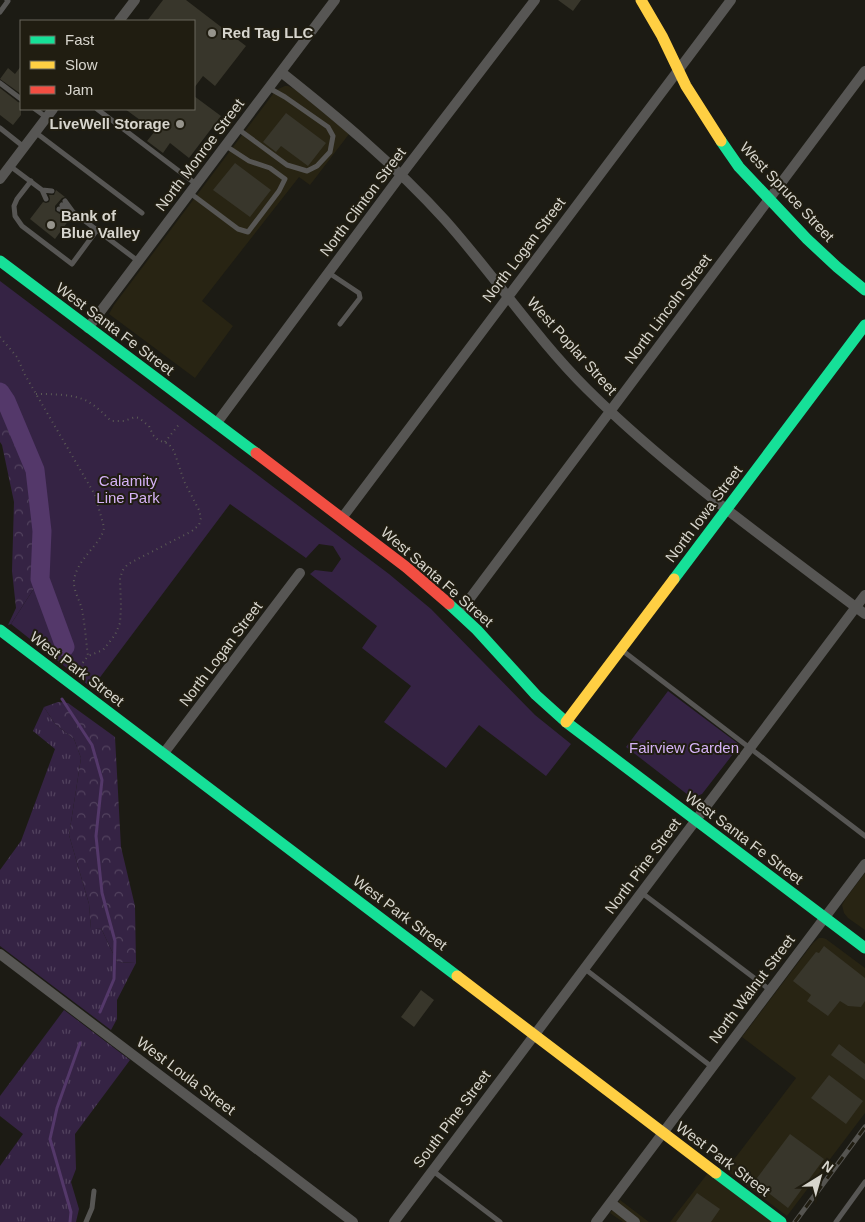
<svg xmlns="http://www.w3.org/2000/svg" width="865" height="1222" viewBox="0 0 865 1222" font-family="Arial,sans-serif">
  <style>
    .built { fill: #282413 }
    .grass { fill: url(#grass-tufts) }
    .forest { fill: url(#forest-crowns) }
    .green { fill: #352344 }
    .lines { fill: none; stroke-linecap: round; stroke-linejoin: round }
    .stream { stroke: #54386a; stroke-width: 3 }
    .river { stroke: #54386a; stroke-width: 19 }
    .building { fill: #38362b }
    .path { stroke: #5a5955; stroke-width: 2; stroke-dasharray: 1 4; stroke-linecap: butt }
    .lane { stroke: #575654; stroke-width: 5 }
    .street { stroke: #575654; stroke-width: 10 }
    .fast { stroke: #16e098; stroke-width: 11 }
    .slow { stroke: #ffcf43; stroke-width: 11 }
    .jam { stroke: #f24e42; stroke-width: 11 }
    .rail-casing { stroke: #555450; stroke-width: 5 }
    .rail { stroke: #201d11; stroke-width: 3; stroke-dasharray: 9; stroke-linecap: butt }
    .poi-dot { fill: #96948c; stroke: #201d11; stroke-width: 2 }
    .labels { text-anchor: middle; stroke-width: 4; stroke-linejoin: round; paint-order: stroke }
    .poi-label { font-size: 15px; font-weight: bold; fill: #d7d5cd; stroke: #201d11; text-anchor: start }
    .street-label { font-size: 15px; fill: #d7d5cd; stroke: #201d11 }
    .park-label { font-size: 15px; fill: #d5b2f6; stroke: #201d11 }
  </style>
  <defs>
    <pattern id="grass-tufts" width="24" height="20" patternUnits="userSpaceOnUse" patternTransform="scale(1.25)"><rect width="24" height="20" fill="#352344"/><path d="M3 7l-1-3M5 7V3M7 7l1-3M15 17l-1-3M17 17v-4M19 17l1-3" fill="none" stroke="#52425e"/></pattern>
    <pattern id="forest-crowns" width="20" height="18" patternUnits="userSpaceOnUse" patternTransform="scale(1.25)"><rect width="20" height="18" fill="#352344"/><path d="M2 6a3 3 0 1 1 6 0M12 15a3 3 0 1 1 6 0" fill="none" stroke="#52425e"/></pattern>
  </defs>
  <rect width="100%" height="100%" fill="#1c1b14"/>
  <path class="built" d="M285 86H288L296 90 349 134 310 185 299 177 202 301 233 326 195 378 109 314 114 305 276 90Z
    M865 873V930L848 918 844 913 842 905 846 898Z
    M819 938H823L826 939 865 968V1113L787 1216 726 1170 796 1078 742 1037 813 943Z
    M708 1173 773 1222H670Z
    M620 1200 649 1222H623L610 1213Z"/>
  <path class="grass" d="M44 707 55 724 74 739 81 758 69 835 89 904 91 929 101 928 117 962 136 963 117 1000V1019L111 1030 0 946V870L21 841 55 749 33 731Z
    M64 1010 130 1060 75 1134 76 1169 71 1182 79 1209 76 1222H0V1166L23 1134 0 1116V1096Z"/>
  <path class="forest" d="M0 392 6 401 35 470 42 531 40 579 11 624 8 625 16 608 12 571 14 502 2 445 0 442Z
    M58 702 68 703 115 737 121 847 135 906 136 963 117 962 101 928 91 930 89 904 69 835 81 758 74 739 55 724 44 707Z"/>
  <path class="green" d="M0 281 389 574 431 609 535 715 571 744 546 776 479 725 446 768 384 722 411 686 362 648 377 626 310 574 315 570 332 572 341 559 333 546 319 544 306 558 230 504 92 688 11 624 40 579 42 531 35 470 6 401 0 392Z
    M668 691 740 745 702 794 692 798 626 747Z"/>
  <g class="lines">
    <path class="stream" d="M62 699 92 745 102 780 96 836 102 893 115 941 114 979 100 1012
      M70 1222 71 1212 50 1139 57 1108 80 1043"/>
    <path class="river" d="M0 392 6 401 35 470 42 531 40 579 65 647"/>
  </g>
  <path class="building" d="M163 0H186L246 46 215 86 203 76 194 88V21H147Z
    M558 0H581L573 11Z
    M21 66V94L0 79 8 68 15 74Z
    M0 88 18 102 21 103V115L13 125 0 115Z
    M194 96 221 116 189 158 170 143 163 153 147 141 155 131 125 109H194Z
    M286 113 326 143 308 166 281 146 276 152 263 142Z
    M235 163 271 190 250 217 213 190Z
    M56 190 65 197 62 198 55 206V211L69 220 55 239 30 219 43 202 46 203 49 202 50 199 49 195H54Z
    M824 946 865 978V1001L861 1007 848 1006 840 1001 828 1016 807 1001 811 995 793 981 816 952 819 953Z
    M421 990 434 1000 414 1027 401 1017Z
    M839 1044 865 1064V1080L831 1055Z
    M829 1075 863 1101 846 1124 811 1098Z
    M790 1134 824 1159 788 1208 754 1182Z
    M697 1193 720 1209 711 1222H676Z"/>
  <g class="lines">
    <path class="path" d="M0 337 17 357 25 375 95 495 104 527C103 543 77 558 74 580 73 591 80 600 82 610 85 625 86 641 88 656L75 673
      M36 394C50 394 74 394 87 401 96 406 103 413 111 421H124L135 417 139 418 149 426 153 435 158 440 169 444 174 451 184 481 199 510 201 518 199 525 192 531 128 564 123 570 120 578 121 607 120 623 115 635 103 650 88 656
      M165 442 180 423"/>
    <path class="lane" d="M0 12 8 1 7 0
      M0 83 21 99
      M35 109 46 117
      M97 109 196 184
      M0 128 24 147
      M238 129 287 165 307 171 317 166 330 152 333 136 328 127 285 97 269 88
      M35 132 142 213
      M10 166 42 190 46 199
      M31 181 17 199 14 206 15 216 22 226 72 264 97 230
      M42 190 52 191
      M190 193 238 229 248 232 279 191 285 179 270 168 249 161 226 146
      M65 201 73 212
      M62 205 70 211
      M59 209 73 212 138 261
      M329 273 359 293 360 298 340 324
      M623 651 865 836
      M642 893 770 990
      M585 969 712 1067
      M433 1171 500 1222
      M86 1222 92 1208 94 1191
      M836 1222 865 1182"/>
    <path class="street" d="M119 21 135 0
      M281 72C339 118 395 165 445 220 494 275 535 337 587 389 672 473 770 542 865 614
      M0 179 53 109
      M88 328 335 0
      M216 424 401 175 535 0
      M342 518 731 0
      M459 613 865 71
      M164 753 300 573
      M0 954 353 1222
      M611 1203 635 1222
      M394 1222 865 595
      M596 1222 865 864"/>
    <path class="fast" d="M721 141 739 167 807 239 837 267 865 290
      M0 261 256 453
      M674 579 865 325
      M449 604 477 630 536 695 566 722 865 948
      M0 630 457 976
      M716 1173 781 1222"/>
    <path class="slow" d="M641 0 662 36 686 86 721 141
      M566 722 674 579
      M457 976 716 1173"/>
    <path class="jam" d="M256 453 406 567 449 604"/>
    <g class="rail-casing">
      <path id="rail" d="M795 1222 865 1127"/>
    </g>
    <use href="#rail" class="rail"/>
  </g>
  <g class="poi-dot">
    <circle cx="212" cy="33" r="5"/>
    <circle cx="180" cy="124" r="5"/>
    <circle cx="51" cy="225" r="5"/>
  </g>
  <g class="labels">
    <g class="poi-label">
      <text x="222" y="38">Red Tag LLC</text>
      <text x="170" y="129" text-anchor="end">LiveWell Storage</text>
      <text x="61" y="221">Bank of<tspan x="61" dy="17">Blue Valley</tspan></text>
    </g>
    <g class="street-label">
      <text transform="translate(200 155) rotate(-53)" y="5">North Monroe Street</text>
      <text transform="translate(787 192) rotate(47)" y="5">West Spruce Street</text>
      <text transform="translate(363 202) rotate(-53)" y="5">North Clinton Street</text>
      <text transform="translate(524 250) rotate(-53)" y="5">North Logan Street</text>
      <text transform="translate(668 309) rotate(-53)" y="5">North Lincoln Street</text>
      <text transform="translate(115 329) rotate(37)" y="5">West Santa Fe Street</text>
      <text transform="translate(572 346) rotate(48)" y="5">West Poplar Street</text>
      <text transform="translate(704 514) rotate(-53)" y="5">North Iowa Street</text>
      <text transform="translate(437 577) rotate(41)" y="5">West Santa Fe Street</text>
      <text transform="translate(221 654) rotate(-53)" y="5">North Logan Street</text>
      <text transform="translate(77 669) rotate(37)" y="5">West Park Street</text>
      <text transform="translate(744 838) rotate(37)" y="5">West Santa Fe Street</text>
      <text transform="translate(643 866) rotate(-53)" y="5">North Pine Street</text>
      <text transform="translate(400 913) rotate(37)" y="5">West Park Street</text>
      <text transform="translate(752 989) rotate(-53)" y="5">North Walnut Street</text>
      <text transform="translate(186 1076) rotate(37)" y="5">West Loula Street</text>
      <text transform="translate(452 1119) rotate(-53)" y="5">South Pine Street</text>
      <text transform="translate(723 1159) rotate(37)" y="5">West Park Street</text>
    </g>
    <g class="park-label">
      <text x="128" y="486">Calamity<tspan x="128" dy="17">Line Park</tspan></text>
      <text x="684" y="753">Fairview Garden</text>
    </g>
  </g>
  <rect x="20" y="20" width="175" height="90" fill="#201d11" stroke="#69675c"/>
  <rect x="30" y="36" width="25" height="8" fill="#16e098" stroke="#69675c"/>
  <text x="65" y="45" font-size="15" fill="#d7d5cd">Fast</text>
  <rect x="30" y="61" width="25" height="8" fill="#ffcf43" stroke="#69675c"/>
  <text x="65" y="70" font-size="15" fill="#d7d5cd">Slow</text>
  <rect x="30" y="86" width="25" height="8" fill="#f24e42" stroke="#69675c"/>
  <text x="65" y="95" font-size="15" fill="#d7d5cd">Jam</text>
  <g transform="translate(820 1177) rotate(37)" stroke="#201d11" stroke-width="4" paint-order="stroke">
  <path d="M0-4L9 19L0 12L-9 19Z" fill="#d7d5cd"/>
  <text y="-8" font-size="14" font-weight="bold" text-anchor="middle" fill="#d7d5cd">N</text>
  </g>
</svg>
